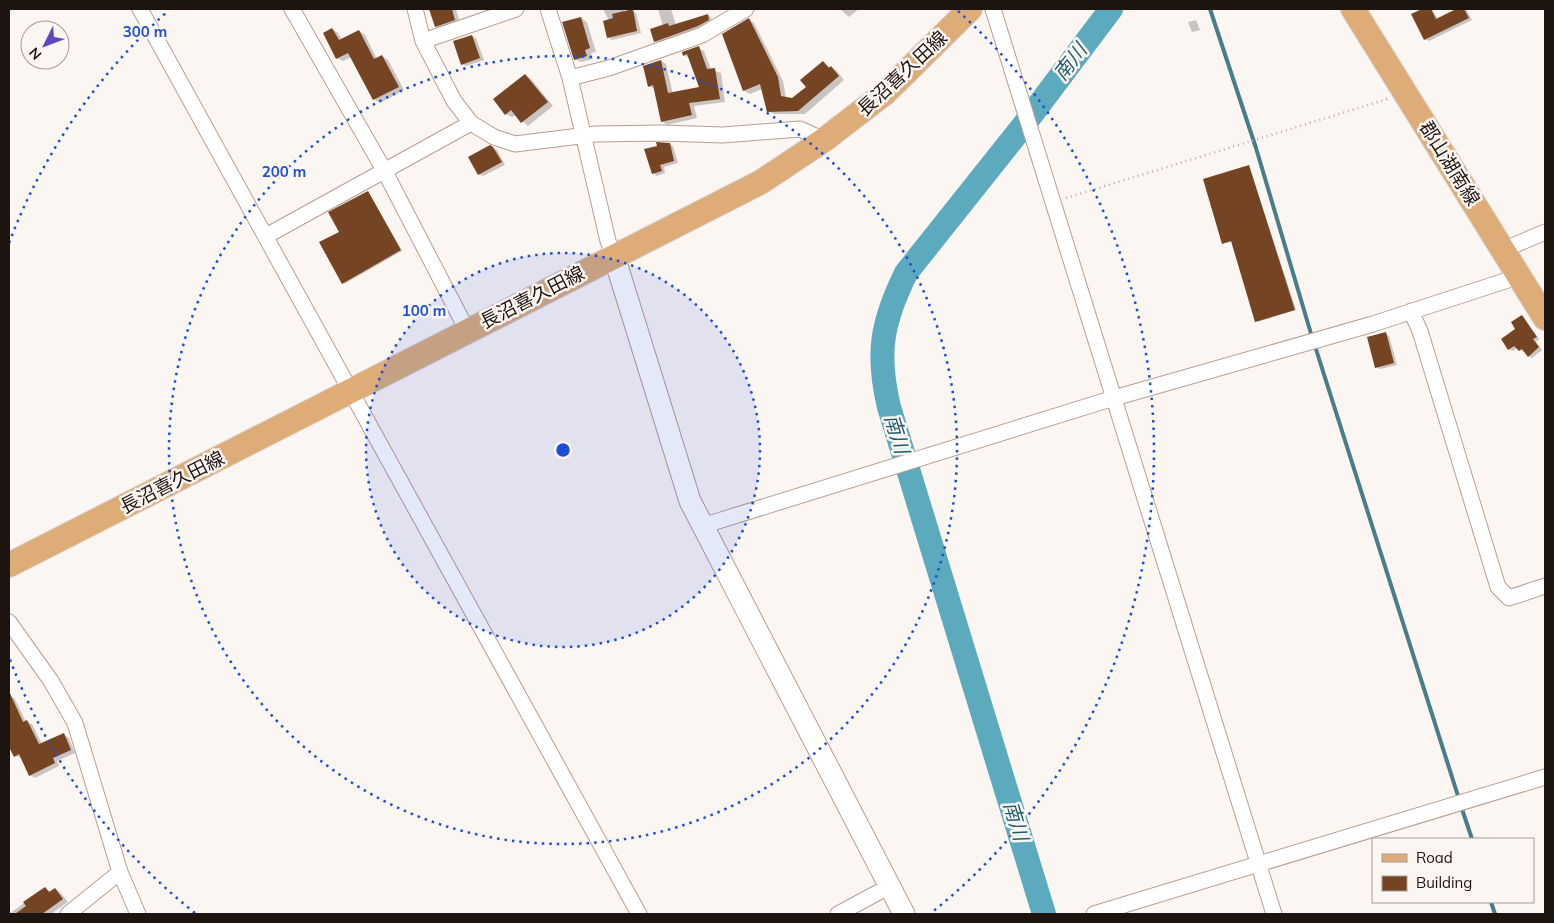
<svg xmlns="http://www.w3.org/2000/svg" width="1554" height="923" viewBox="0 0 1554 923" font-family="Mulish,'Noto Sans JP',sans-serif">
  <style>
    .shadow { fill: #0003 }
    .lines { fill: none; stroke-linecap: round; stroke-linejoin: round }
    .stream { stroke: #497d8a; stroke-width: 4 }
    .river { stroke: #5caabe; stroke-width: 24 }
    .building { fill: #754423 }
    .street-casing { stroke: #b89e90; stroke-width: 17 }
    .secondary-casing { stroke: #b89e90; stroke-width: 23 }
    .primary-casing { stroke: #d6d5d4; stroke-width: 26 }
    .path { stroke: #b4ada9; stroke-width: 2.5; stroke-dasharray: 1 4; stroke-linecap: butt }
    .street { stroke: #fff; stroke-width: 15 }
    .secondary { stroke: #fff; stroke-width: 21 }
    .primary { stroke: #ddac77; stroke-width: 24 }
    .ring { fill: none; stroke: #1d4ed8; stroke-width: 2.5; stroke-dasharray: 2.5 5 }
    .labels { text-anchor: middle; stroke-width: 5; stroke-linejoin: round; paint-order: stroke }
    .street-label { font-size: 19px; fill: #1e140f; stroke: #fcf6f3 }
    .water-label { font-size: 20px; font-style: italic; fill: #1e5d6d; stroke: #fcf6f3 }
    .centre { fill: #1d4ed8; stroke: #fcf6f3; stroke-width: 2.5 }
    .ring-label { font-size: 15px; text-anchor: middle; font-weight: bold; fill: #1d4ed8; stroke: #fcf6f3; stroke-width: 5; stroke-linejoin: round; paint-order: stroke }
  </style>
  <rect width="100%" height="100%" fill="#fcf6f3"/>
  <path class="shadow" d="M430 9H456L460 23 441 29 436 26Z
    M603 9H623L625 12 632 11 636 13 641 33 612 40 608 37 609 21Z
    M658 9H671L676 25 708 15 711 17 712 22 702 28 659 43 655 41 663 26Z
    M840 9H859L849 17Z
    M1424 9H1432L1438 19 1459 9H1466L1472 20 1429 41 1425 39 1413 15Z
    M581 18 587 22 596 52 591 53 593 59 581 62 575 59Z
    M749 20 754 23 783 81 786 98 792 100 808 87 823 63 837 71 844 80 805 114H774L768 111 762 89 750 94 744 91Z
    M1196 20 1200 30 1192 32 1188 22Z
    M332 29 338 33 342 40 359 31 365 35 377 59 382 56 388 60 404 90 380 103 374 99 351 57 343 61 337 58Z
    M472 36 476 38 484 60 466 66 462 64Z
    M698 48 704 51 711 70 721 73 725 102 694 106 697 118 667 125 662 121 655 89 649 86 661 61 666 64 673 94 701 88 689 58 684 55Z
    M525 75 531 79 553 106 528 126 516 115 512 117 506 114Z
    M669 144 673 146 678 163 664 167 665 173 657 176 653 173Z
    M493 148 497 150 505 165 483 176 479 174Z
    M1249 166 1296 310 1257 322 1232 242 1223 243Z
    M369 193 402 251 344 284 341 232Z
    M1522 316 1539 339 1536 342 1542 350 1532 358 1517 347 1513 351 1509 349Z
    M1385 333 1389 336 1397 365 1380 369 1376 367Z
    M10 696 15 699 26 722 32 724 42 744 64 735 69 738 75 753 57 761 59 766 35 778 30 775 22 758 15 756 9 745Z
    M45 888 51 892 55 889 60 892 68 902 51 914H9Z"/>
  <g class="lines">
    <path class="stream" d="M1210 9 1256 148 1312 337
      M1314 343 1459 799
      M1461 806 1472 839
      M1491 902 1495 914"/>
    <path class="river" d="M1044 914 889 407C876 353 882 322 906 273L1023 126 1111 9"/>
  </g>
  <path class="building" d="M429 9H452L455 20 435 27Z
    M633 9 637 31 607 38 603 21 613 18 612 14Z
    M1422 9H1431L1436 19 1456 9H1464L1469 18 1424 40 1411 14Z
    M708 14 709 20 698 26 654 42 650 29 668 23 669 26Z
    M581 17 590 48 585 50 587 56 574 60 562 22Z
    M749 18 778 77 781 96 792 98 806 87 800 80 823 61 829 68 831 66 839 76 798 111 767 112 760 84 743 91 722 34Z
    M332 28 339 40 359 30 374 59 382 55 399 87 373 100 348 53 336 59 323 33Z
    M472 35 480 58 461 65 453 41Z
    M699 46 707 69 715 68 720 99 689 103 692 115 661 122 653 85 648 87 643 66 661 60 668 93 699 87 687 54 683 56 682 52Z
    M525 74 548 102 521 123 511 110 505 115 493 99Z
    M656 142 670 143 674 161 660 165 662 171 652 174 644 149 657 146Z
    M490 145 493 147 502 162 478 175 468 157Z
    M1249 165 1295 310 1255 322 1231 241 1222 244 1203 179Z
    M368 191 401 250 342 284 319 242 339 232 328 212Z
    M1522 315 1537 337 1533 339 1539 347 1528 357 1522 349 1519 351 1514 346 1508 350 1501 339 1515 329 1511 322Z
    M1386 332 1394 363 1375 368 1367 337Z
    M9 691 23 722 27 720 39 744 64 733 71 750 53 758 55 763 29 776 19 754 14 757 9 747Z
    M45 887 49 892 55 888 63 899 42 914H15L26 906 23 902Z"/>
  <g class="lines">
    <g class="street-casing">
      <path id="street" d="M140 9 639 914
        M292 9 384 170 467 330
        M415 9 423 41 454 101 471 123 494 137 515 144 596 134 661 133 723 135 800 129 824 140
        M548 9 570 78 608 241 614 256
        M993 9 1274 914
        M423 41 516 9
        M570 78 609 68 702 35 746 9
        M266 236 471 123
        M1503 250 1545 232
        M1411 311 1420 331 1498 587 1509 598 1545 586
        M702 526 1114 398 1373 324 1520 276
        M9 622 51 681 75 723 120 872 138 914
        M68 914 120 872
        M838 914 890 886
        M1094 914 1545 777"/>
    </g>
    <g class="secondary-casing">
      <path id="secondary" d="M614 256 690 501 904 914"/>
    </g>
    <g class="primary-casing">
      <path id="primary" d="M1353 9 1545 318
        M9 565 761 182 824 140 885 93 970 9"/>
    </g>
    <path class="path" d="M1066 198 1388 99"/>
    <use href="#street" class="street"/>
    <use href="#secondary" class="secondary"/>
    <use href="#primary" class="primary"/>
  </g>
  <circle cx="563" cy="450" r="197" fill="#1d4ed8" fill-opacity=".12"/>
  <g class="ring">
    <circle cx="563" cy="450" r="197"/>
    <circle cx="563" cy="450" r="394"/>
    <path d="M195 913A591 591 0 0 1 9 657M9 243A591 591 0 0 1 168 11M958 11A591 591 0 0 1 931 913"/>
  </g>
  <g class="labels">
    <g class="street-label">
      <text transform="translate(902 73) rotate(-43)" y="7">長沼喜久田線</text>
      <text transform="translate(1450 163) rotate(58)" y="7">郡山湖南線</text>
      <text transform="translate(532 297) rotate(-27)" y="7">長沼喜久田線</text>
      <text transform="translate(172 482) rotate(-27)" y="7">長沼喜久田線</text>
    </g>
    <g class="water-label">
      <text transform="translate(1070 62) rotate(-52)" y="7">南川</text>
      <text transform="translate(897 434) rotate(73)" y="7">南川</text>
      <text transform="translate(1016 821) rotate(73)" y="7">南川</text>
    </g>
  </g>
  <circle cx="563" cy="450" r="8" class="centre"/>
  <g class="ring-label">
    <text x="145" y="37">300 m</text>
    <text x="284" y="177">200 m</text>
    <text x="424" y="316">100 m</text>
  </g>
  <rect width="1554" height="923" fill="none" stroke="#1e140f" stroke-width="20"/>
  <rect x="1372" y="838" width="162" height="65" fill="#fcf6f3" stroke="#a39c98"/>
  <rect x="1382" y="854" width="25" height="8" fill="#ddac77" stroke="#a39c98"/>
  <text x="1416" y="863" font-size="15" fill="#1e140f">Road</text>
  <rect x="1382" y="876" width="25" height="15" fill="#754423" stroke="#a39c98"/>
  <text x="1416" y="888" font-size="15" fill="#1e140f">Building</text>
  <g transform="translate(45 45) rotate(228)"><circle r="24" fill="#fcf6f3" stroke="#a39c98"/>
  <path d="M0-4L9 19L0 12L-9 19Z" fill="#5a48c0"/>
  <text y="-8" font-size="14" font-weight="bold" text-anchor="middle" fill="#1e140f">N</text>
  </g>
</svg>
